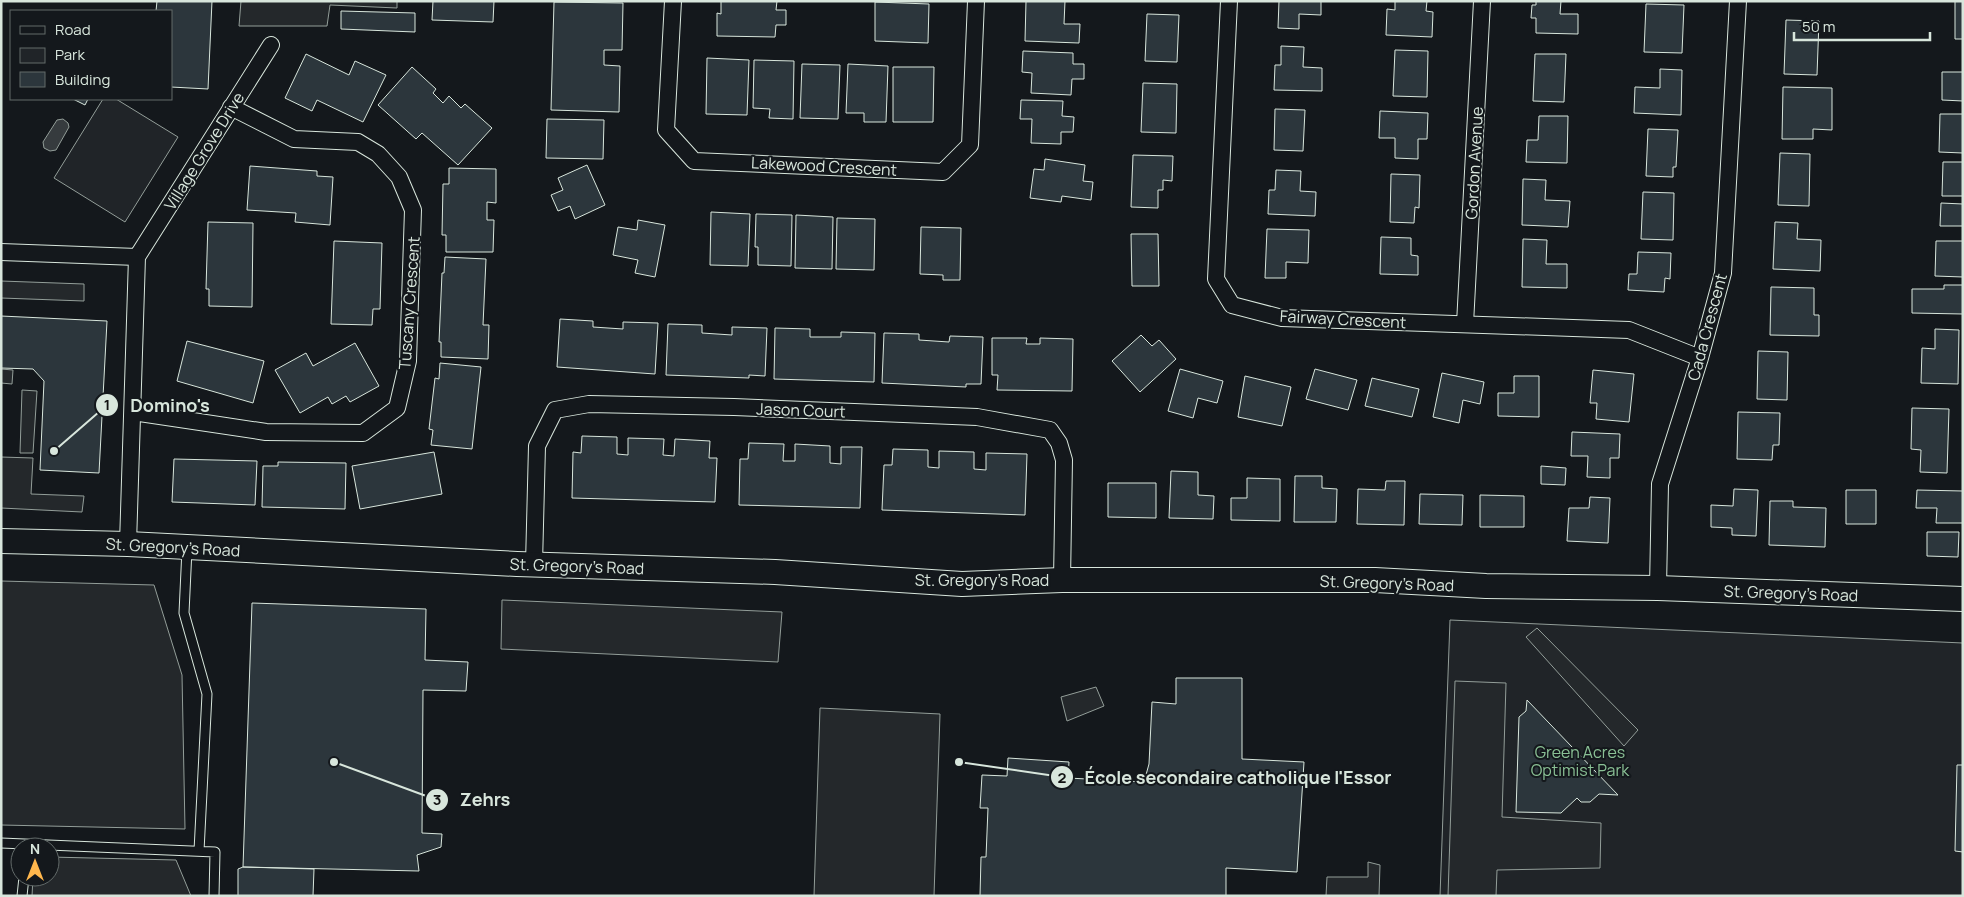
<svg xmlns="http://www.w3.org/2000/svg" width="1964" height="897" viewBox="0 0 1964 897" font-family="Manrope,sans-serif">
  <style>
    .green { fill: #202428; stroke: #939e99 }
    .parking { fill: #24282b; stroke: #939e99 }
    .water { fill: #363b3e; stroke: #939e99 }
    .building { fill: #2c363c; stroke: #d8e6dc }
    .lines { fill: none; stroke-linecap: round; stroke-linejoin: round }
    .lane-casing { stroke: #d8e6dc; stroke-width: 11 }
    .street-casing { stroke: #d8e6dc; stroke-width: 18 }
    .secondary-casing { stroke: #d8e6dc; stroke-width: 26 }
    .lane { stroke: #14181c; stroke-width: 9 }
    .street { stroke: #14181c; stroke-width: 16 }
    .secondary { stroke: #14181c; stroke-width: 24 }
    .labels { text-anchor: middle; stroke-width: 4; stroke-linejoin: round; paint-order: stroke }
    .street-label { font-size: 16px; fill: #d8e6dc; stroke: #14181c }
    .park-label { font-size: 16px; fill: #8ac095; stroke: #14181c }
    .leader { fill: none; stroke: #d8e6dc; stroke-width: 2 }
    .callout-dot { fill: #d8e6dc; stroke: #14181c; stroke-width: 2 }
    .mark-label { font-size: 15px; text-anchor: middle; font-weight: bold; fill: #111 }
    .callout-label { font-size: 18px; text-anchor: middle; font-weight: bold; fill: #d8e6dc; stroke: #14181c; stroke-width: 4; stroke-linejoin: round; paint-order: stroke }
  </style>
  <rect width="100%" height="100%" fill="#14181c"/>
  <path class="green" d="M103 99H116L178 137 125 222 54 178Z
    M1450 620 1963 643V896H1440Z"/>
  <path class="parking" d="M241 1H397V8L330 5 327 26H239Z
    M1 281 84 284V301L1 298Z
    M1 369 13 370 12 384 1 383Z
    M22 390 37 391 33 453H20Z
    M1 457 33 458 31 494 84 496 82 512 1 508Z
    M1 581 154 585 182 675 185 829 1 825Z
    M502 600 782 612 778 662 501 649Z
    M1537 628 1638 730 1624 746 1526 637Z
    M1455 681 1506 683 1502 817 1601 823 1600 868 1497 870 1496 896H1448Z
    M1096 687 1104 706 1067 721 1061 697Z
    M820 708 940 714 934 896H814Z
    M50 857 176 860 191 896H32L33 877H50Z
    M1368 862 1380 865 1379 896H1326L1327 877H1368Z"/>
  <path class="water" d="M63 119 68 123 69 127 56 150 50 151 44 148 43 142 57 120Z"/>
  <path class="building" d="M157 1H212L208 89 171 87V11H156Z
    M433 1H494L493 22 432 20Z
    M721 1H777L776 10H786V25H776L775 37 717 36V13L721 14Z
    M1026 1H1065L1064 24H1080L1079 43 1025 41Z
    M1279 1H1321V15L1299 14V29L1278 28Z
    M1395 1H1427L1426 11 1433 12 1432 37 1386 35 1387 9 1395 10Z
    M1536 1H1561L1560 14H1578V34L1536 33V18H1531L1532 5H1536Z
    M1955 1H1963V39H1955Z
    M554 2 623 3 622 50H604V65L620 66 619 112 551 110Z
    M875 2 929 4 928 43 875 41Z
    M1646 4 1684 5 1682 53 1644 52Z
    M341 11 415 13V32L341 29Z
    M1147 14 1179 15 1177 62 1145 61Z
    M1786 20 1819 21 1817 75 1784 74Z
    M1281 46 1304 47 1303 67 1322 68V91L1274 90 1275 65H1281Z
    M1395 50 1428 51 1427 97 1393 96Z
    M1023 51 1073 53V64H1084V79H1072L1071 95 1031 93 1032 73 1022 72Z
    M306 54 349 75 355 61 386 75 363 122 317 100 312 111 285 98Z
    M1535 54H1566L1564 102 1533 101Z
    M707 58 749 60 747 115 706 114Z
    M754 60 794 61 793 119 769 118 770 109 753 108Z
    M802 64 840 65 838 119 800 118Z
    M848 64 888 66 886 122H864V113H846Z
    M412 67 436 89 433 93 443 103 449 96 461 108 465 104 492 128 458 165 422 133 416 139 378 105Z
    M893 67H934L933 122H893Z
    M1660 69 1682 70 1681 115 1634 113 1635 87 1660 88Z
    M1942 72H1963V101L1942 100Z
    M1143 83 1177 84 1176 133 1141 132Z
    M1783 87 1832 88V130L1813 129V139H1782Z
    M73 99H88L85 105Z
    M1021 100 1063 101 1062 116 1074 117 1073 132H1061V144L1031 143 1032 119H1020Z
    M1275 109 1305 110 1303 151 1274 150Z
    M1380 111 1428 113 1427 139H1418V159L1395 158V138H1379Z
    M1940 114H1963V153L1939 152Z
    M1539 116H1568L1567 163 1526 162 1527 140H1538Z
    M547 119 604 120 603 159 546 158Z
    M1648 129 1678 130 1676 167H1673V177L1646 176Z
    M1780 153 1810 154 1809 206 1778 205Z
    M1133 155 1173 156 1172 181 1163 180V190H1158V208L1131 207Z
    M1045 159 1085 165 1083 181 1093 182 1091 200 1062 196 1061 202 1030 198 1034 169 1044 170Z
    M1943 162H1963V196H1942Z
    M587 165 605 205 575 219 570 206 558 211 551 195 563 190 558 178Z
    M250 166 317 171V176L333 177 330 225 295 222 296 213 247 210Z
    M449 168 496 169V203L487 202V220H494L493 252H446V235H442L443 184H449Z
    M1276 170 1301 171 1300 191 1316 192 1315 216 1268 214 1269 190H1275Z
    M1391 174 1420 175 1419 208 1415 207 1414 223 1390 222Z
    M1523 179 1546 180 1545 200 1570 201 1568 227 1522 225Z
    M1643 192 1674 193 1673 240 1641 239Z
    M1941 203 1963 204V226H1940Z
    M711 212 750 214 748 266 710 265Z
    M756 214 792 215 791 266 758 265V247H755Z
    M796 215 833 217 832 269 795 268Z
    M837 218 875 219 874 270 836 269Z
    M638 220 665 225 655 277 635 273 638 260 613 255 618 227 637 230Z
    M208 222 253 223 252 307 209 306V289H206Z
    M1775 222 1798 223 1797 239 1821 240 1820 271 1773 269Z
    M921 227 961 228 960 280H943V275L920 274Z
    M1267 229 1309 230 1308 263 1286 262V278H1265Z
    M1131 234H1158L1159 286H1132Z
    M1381 237 1411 238V255L1418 256V275L1380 274Z
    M1523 239 1547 240 1546 264H1567V288L1522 287Z
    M334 241 382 243 380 309H373L372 325 331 324Z
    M1936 241H1963V277L1935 276Z
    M1638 252 1671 253 1670 279 1665 278 1664 292 1628 290 1629 274H1637Z
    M445 257 486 259 483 325H489L488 359 441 357V342H439L442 273H444Z
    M1944 285H1963V314L1912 313V289H1944Z
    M1771 287 1814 288V315H1819V336L1770 335Z
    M1 316 107 321 99 473 40 470 44 381 33 369 1 368Z
    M560 319 593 321V327L623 329V322L658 323 655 374 557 367Z
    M668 324 702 325V333L732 335V327L767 328 765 376 749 375V378L666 375Z
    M775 328 810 329V337H841V332L875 333 874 382 774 379Z
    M1935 329 1959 330 1958 384 1921 383 1922 348 1935 349Z
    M884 333 919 334V340L949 342 950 336 983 337 981 384H966V387L882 383Z
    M1141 335 1152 346 1159 340 1176 359 1140 392 1112 361Z
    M992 338H1027L1026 344H1040V338L1073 339 1072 391 997 390 998 375H992Z
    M187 341 264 361 253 403 177 381Z
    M355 343 379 386 350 402 346 396 332 404 328 397 300 413 275 370 306 353 313 366Z
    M1758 351 1788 352 1787 400 1757 399Z
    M440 363 481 367 472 449 431 445 433 430 429 429 435 378 439 379Z
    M1180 369 1223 381 1217 403 1198 398 1193 418 1168 411Z
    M1315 369 1357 380 1348 410 1306 399Z
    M1593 370 1634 374 1629 422 1596 419 1597 403H1590Z
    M1442 373 1484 382 1480 404 1463 400 1459 423 1433 417Z
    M1245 376 1291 387 1282 426 1238 417Z
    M1514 376H1539V417L1498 416V393H1514Z
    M1372 378 1419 389 1412 417 1365 406Z
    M1912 408 1949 409 1947 473 1920 472 1921 450 1911 449Z
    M1738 412 1780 413 1779 445H1773L1772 460 1737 459Z
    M1572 432 1620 434 1619 458H1610V478L1587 477 1588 456H1571Z
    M582 436 617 437V454L628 455V438L664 439 663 455 674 456 675 439 710 441 709 458H717L715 502 572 498 573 452 581 453Z
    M749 443 784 444 783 461H795V444L830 446V463L841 464V447H862L860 508 739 505 740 459H748Z
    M893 449 928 450V467L939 468V451L974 452V469L986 470V453L1027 454 1025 515 882 510 884 465H892Z
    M434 452 442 494 360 509 352 466Z
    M174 459 257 461 255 505 172 502Z
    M278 462 346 463 345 509 262 507 263 466H278Z
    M1541 466 1566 468 1565 485 1541 484Z
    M1171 471 1198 472V495L1214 496 1213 519 1169 518Z
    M1295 476H1322V488L1337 489 1336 522H1294Z
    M1247 478 1280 479V521L1231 520V498H1247Z
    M1386 481H1405L1404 525 1357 524 1358 489 1385 490Z
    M1108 483H1156V518L1108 517Z
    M1734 489 1758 490 1756 536 1732 535V528L1711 527V505L1733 506Z
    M1846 490H1876V524H1846Z
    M1917 490 1963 491V523H1936L1937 508H1916Z
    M1420 494 1463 495 1462 525 1419 524Z
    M1480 495 1524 496V527H1480Z
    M1590 497 1610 498 1608 543 1567 541 1569 508H1589Z
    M1770 501H1793V507L1826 508 1825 547 1769 545Z
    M1927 532H1959L1958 557 1927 556Z
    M252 603 426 609 425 660 468 662 466 691 423 690 422 833 442 834 441 847 417 855 419 871 243 867Z
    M1176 678H1242V759L1304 762 1297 872 1226 868V896H980L981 857H986L988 808H980L982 775 1007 776 1008 758 1069 762 1068 778 1144 782 1149 764 1152 702 1176 704Z
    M1527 700 1618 795 1599 794 1590 802H1581L1577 798 1561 813 1516 812 1519 717 1526 711Z
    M1957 765H1963V852L1955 851Z
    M243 867 314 869 313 896H238V869Z"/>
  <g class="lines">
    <g class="lane-casing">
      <path id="lane" d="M187 549 184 613 207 694 199 851
        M1 843 215 852 214 896
        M22 896 24 877"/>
    </g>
    <g class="street-casing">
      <path id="street" d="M673 1 666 130 694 161 943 172 970 145 976 1
        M1229 1 1216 279 1232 305 1282 318 1629 330 1700 358
        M1 252 137 257
        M1465 324 1482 1
        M133 412 266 432 363 433 397 408 408 361 413 210 399 177 378 154 358 142 294 139 231 107
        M128 544 137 257 271 45
        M534 564 537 446 555 410 589 404 734 407 977 417 1050 430 1059 443 1064 460 1062 580
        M1658 588 1660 484 1700 358 1723 273 1738 1"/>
    </g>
    <g class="secondary-casing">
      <path id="secondary" d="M1 541 128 544 517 564 775 572 962 584 1062 580H1375L1486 586 1658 588 1963 599"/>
    </g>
    <use href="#lane" class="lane"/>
    <use href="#street" class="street"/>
    <use href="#secondary" class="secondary"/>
  </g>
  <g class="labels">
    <g class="street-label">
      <text transform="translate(204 151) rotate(-58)" y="6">Village Grove Drive</text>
      <text transform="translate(1474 163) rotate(-87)" y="6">Gordon Avenue</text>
      <text transform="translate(824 166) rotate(3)" y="6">Lakewood Crescent</text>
      <text transform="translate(409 303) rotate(-86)" y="6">Tuscany Crescent</text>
      <text transform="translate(1343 319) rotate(3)" y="6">Fairway Crescent</text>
      <text transform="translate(1707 327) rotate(-75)" y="6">Cada Crescent</text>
      <text transform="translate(801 410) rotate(2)" y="6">Jason Court</text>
      <text transform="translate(173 547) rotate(3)" y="6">St. Gregory's Road</text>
      <text transform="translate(577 566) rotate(2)" y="6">St. Gregory's Road</text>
      <text x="982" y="586">St. Gregory's Road</text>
      <text transform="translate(1387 583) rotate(2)" y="6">St. Gregory's Road</text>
      <text transform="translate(1791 593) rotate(2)" y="6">St. Gregory's Road</text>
    </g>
    <g class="park-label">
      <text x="1580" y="758">Green Acres<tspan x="1580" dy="18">Optimist Park</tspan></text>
    </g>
  </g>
  <path class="leader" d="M54 451L107 405M959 762L1062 777M334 762L437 800"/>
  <g class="callout-dot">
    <circle cx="54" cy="451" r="5"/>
    <circle cx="959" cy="762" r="5"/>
    <circle cx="334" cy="762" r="5"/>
    <circle cx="107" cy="405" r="12"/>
    <circle cx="1062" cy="777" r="12"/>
    <circle cx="437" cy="800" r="12"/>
  </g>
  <g class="mark-label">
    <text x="107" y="410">1</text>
    <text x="1062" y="783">2</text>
    <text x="437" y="805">3</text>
  </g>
  <g class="callout-label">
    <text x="170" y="412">Domino's</text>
    <text x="1238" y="784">École secondaire catholique l'Essor</text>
    <text x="485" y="806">Zehrs</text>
  </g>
  <rect width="1964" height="897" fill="none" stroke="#d8e6dc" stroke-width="5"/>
  <rect x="10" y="10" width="162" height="90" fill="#14181c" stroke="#626a69"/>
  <rect x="20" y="26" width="25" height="8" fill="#14181c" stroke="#626a69"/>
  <text x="55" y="35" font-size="15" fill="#d8e6dc">Road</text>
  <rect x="20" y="48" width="25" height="15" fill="#202428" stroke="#626a69"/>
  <text x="55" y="60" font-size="15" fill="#d8e6dc">Park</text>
  <rect x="20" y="72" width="25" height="15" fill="#2c363c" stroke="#626a69"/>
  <text x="55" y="85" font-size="15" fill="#d8e6dc">Building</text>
  <g transform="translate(35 862)"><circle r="24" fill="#14181c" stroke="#626a69"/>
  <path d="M0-4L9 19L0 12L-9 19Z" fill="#ffb74d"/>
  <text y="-8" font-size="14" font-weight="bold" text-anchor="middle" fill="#d8e6dc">N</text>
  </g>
  <path d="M1794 32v8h136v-8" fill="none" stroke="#d8e6dc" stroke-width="2.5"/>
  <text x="1802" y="32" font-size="15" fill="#d8e6dc" stroke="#14181c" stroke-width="4" paint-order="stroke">50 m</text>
</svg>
